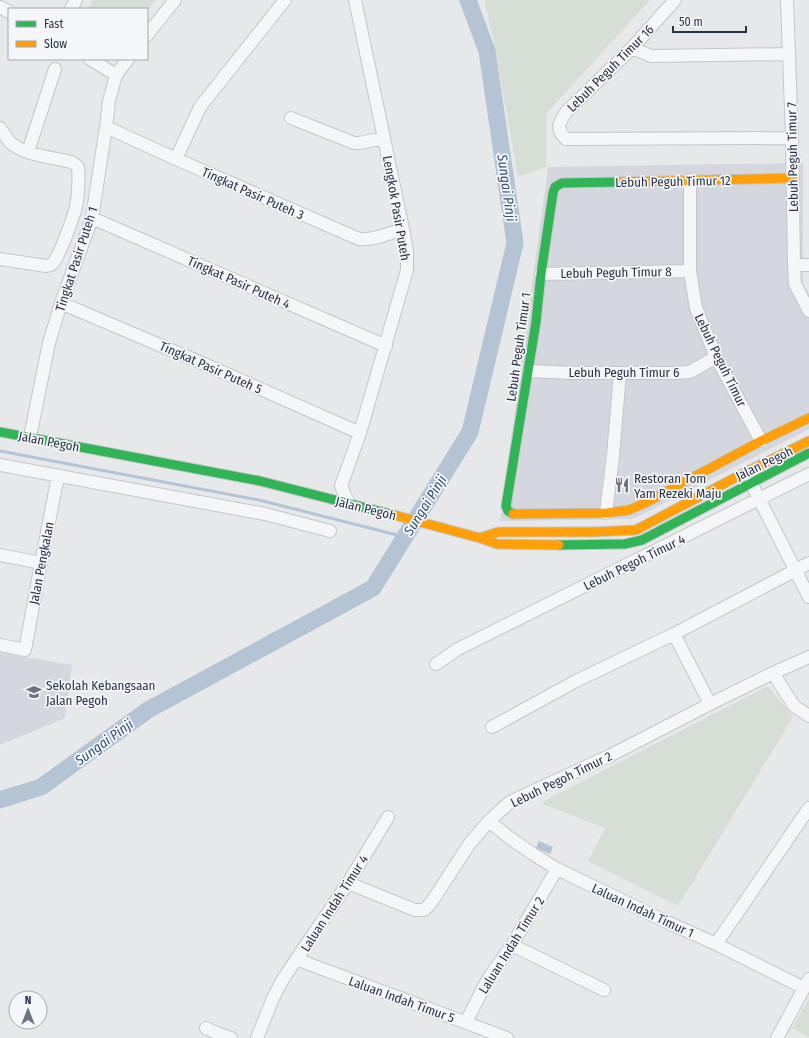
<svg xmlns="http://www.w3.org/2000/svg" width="809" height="1038" viewBox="0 0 809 1038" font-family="'Fira Sans Condensed',sans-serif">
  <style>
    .built { fill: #d4d7dd }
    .green { fill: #d6ded6 }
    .water { fill: #b4c4d5 }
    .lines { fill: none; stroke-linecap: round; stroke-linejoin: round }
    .stream { stroke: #b4c4d5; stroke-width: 3 }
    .river { stroke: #b4c4d5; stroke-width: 17 }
    .street-casing { stroke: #c4c6c8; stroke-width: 14 }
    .fast-casing { stroke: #c4c6c8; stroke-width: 11 }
    .slow-casing { stroke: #c4c6c8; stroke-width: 11 }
    .street { stroke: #f5f6f7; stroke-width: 12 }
    .fast { stroke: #30b455; stroke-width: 9 }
    .slow { stroke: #ff9f0a; stroke-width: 9 }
    .labels { text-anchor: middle; stroke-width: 3.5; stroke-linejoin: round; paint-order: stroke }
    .street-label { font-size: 13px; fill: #2b3445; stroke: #f4f6f9 }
    .poi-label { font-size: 13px; fill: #2b3445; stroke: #f4f6f9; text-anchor: start }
    .water-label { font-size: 14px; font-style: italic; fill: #34527a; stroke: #f4f6f9 }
  </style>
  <rect width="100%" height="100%" fill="#e6e8ea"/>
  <path class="built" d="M803 163V284L809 294V429L633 519 500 521 548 167Z
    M0 653 72 665 65 718 0 745Z"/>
  <path class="green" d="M93 0H156L147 11V9H88Z
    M484 0H650L546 114V167L518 177 494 42Z
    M768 686 793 717 678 906 588 861 605 828 540 803Z
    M809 999V1037L792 1028Z"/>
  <path class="water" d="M539 841 553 847 550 854 536 848Z"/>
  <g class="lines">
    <path class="stream" d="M0 451 259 500 405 537"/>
    <path class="river" d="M0 800 41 787 148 710 373 588 470 432 515 243 487 51 468 0"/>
    <g class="street-casing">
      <path id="street" d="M675 0 632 48 567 111C559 122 555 129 566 139L792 138
        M787 0 792 138 794 265 795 284 809 311
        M0 7 9 12
        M71 9 76 0
        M147 35 175 0
        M632 48 651 56 789 54
        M90 59 116 75
        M291 118 354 143H359L384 138
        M106 127 176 159 359 239C372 241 391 233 403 229
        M0 128C4 133 7 139 11 143 24 155 55 158 72 162L78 167C79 178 78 196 76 207 73 218 59 258 52 264 51 265 47 266 46 266L0 259
        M28 152 55 69
        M176 159 200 107 285 0
        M690 180V271L696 308 716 357 761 441
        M92 218 386 346
        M794 265H809
        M541 274 690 271
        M61 303 211 367 360 433
        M529 371 574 373H676L690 372 716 357
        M30 437 49 343 61 303 92 218 106 127 109 101 116 75 128 59
        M0 465 265 514 330 531
        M751 483 809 597
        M349 504 341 486 360 433 407 270V251L403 229 355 0
        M606 513 613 456 620 373
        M0 555 41 563
        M674 634 710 704
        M0 645 25 650 41 563 58 476
        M436 664 458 649 809 474
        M773 673 794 706 809 716
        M492 727 576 681 674 634 809 563
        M489 821 510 838 533 854 557 869 667 922 716 944 804 988
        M348 883 415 910H424L431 903 470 843 489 821 510 802 611 755 710 704 773 673 809 657
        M716 944 809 808
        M512 945 604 990
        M297 959 309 964 507 1038
        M466 1022 488 979 512 945 557 869
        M206 1028 219 1034 231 1038
        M257 1038 273 998 283 979 348 883 388 817
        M777 1038 809 979"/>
    </g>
    <g class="fast-casing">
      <path id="fast" d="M0 432 260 481 394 515
        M513 514 508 511 506 506 536 322 541 274 553 193 555 187 562 183 620 182
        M559 545 625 544 642 540 809 453"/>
    </g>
    <g class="slow-casing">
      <path id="slow" d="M620 182 793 178
        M513 514 606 513 629 510 645 503 761 441 809 418
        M394 515 480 538 497 544 559 545
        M480 538 498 532H592L636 530 744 473 809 441"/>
    </g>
    <use href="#street" class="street"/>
    <use href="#fast" class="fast"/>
    <use href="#slow" class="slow"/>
  </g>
  <defs>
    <g id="restaurant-bare" transform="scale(1.2)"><path d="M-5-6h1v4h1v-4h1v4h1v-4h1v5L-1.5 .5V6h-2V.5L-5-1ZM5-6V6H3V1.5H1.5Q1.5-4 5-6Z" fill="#6c737f" stroke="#f4f6f9" stroke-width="2.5" paint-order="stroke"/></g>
    <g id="school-bare" transform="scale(1.2)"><path d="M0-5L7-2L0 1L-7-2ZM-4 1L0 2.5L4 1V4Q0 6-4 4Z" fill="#6c737f" stroke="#f4f6f9" stroke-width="2.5" paint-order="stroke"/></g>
  </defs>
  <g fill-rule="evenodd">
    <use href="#restaurant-bare" x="622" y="485"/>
    <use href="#school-bare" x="34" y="692"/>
  </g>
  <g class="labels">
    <g class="street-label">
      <text transform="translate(610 68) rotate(-45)" y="5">Lebuh Peguh Timur 16</text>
      <text transform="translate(792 157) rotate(-91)" y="5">Lebuh Peguh Timur 7</text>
      <text transform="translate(673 181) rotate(-1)" y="5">Lebuh Peguh Timur 12</text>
      <text transform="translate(253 193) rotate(24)" y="5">Tingkat Pasir Puteh 3</text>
      <text transform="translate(397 208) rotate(80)" y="5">Lengkok Pasir Puteh</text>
      <text transform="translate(76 259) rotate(-72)" y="5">Tingkat Pasir Puteh 1</text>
      <text transform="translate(616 272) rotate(-1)" y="5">Lebuh Peguh Timur 8</text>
      <text transform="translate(239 282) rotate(24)" y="5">Tingkat Pasir Puteh 4</text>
      <text transform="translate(518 347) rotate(-82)" y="5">Lebuh Peguh Timur 1</text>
      <text transform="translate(721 360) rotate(64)" y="5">Lebuh Peguh Timur</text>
      <text transform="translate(211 367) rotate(24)" y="5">Tingkat Pasir Puteh 5</text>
      <text x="624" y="377">Lebuh Peguh Timur 6</text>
      <text transform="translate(49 441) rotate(11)" y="5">Jalan Pegoh</text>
      <text transform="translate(764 463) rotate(-26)" y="5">Jalan Pegoh</text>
      <text transform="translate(366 508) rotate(14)" y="5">Jalan Pegoh</text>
      <text transform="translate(634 562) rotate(-26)" y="5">Lebuh Pegoh Timur 4</text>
      <text transform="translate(41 563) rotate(-79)" y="5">Jalan Pengkalan</text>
      <text transform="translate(561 779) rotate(-26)" y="5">Lebuh Pegoh Timur 2</text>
      <text transform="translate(334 903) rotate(-57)" y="5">Laluan Indah Timur 4</text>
      <text transform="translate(643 910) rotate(25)" y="5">Laluan Indah Timur 1</text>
      <text transform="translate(511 945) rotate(-58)" y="5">Laluan Indah Timur 2</text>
      <text transform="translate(402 999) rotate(20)" y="5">Laluan Indah Timur 5</text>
    </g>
    <g class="poi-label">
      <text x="634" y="483">Restoran Tom<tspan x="634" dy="15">Yam Rezeki Maju</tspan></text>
      <text x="46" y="690">Sekolah Kebangsaan<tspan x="46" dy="15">Jalan Pegoh</tspan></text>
    </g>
    <g class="water-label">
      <text transform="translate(507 188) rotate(82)" y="5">Sungai Pinji</text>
      <text transform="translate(425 505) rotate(-58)" y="5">Sungai Pinji</text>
      <text transform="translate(104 742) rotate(-36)" y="5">Sungai Pinji</text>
    </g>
  </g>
  <rect x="8" y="8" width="140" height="52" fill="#f4f6f9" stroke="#a4a8b1"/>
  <rect x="16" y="21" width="20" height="6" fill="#30b455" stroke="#a4a8b1"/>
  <text x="44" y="28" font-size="12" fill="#2b3445">Fast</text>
  <rect x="16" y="41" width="20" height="6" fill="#ff9f0a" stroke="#a4a8b1"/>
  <text x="44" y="48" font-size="12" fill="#2b3445">Slow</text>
  <g transform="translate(28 1010)"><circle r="19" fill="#f4f6f9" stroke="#a4a8b1"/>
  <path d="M0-3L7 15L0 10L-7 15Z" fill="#6c737f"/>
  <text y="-6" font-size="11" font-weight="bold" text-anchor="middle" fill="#2b3445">N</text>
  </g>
  <path d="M673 26v6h73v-6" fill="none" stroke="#2b3445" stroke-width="2"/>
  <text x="679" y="26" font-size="12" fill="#2b3445" stroke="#f4f6f9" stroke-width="3" paint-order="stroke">50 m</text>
</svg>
